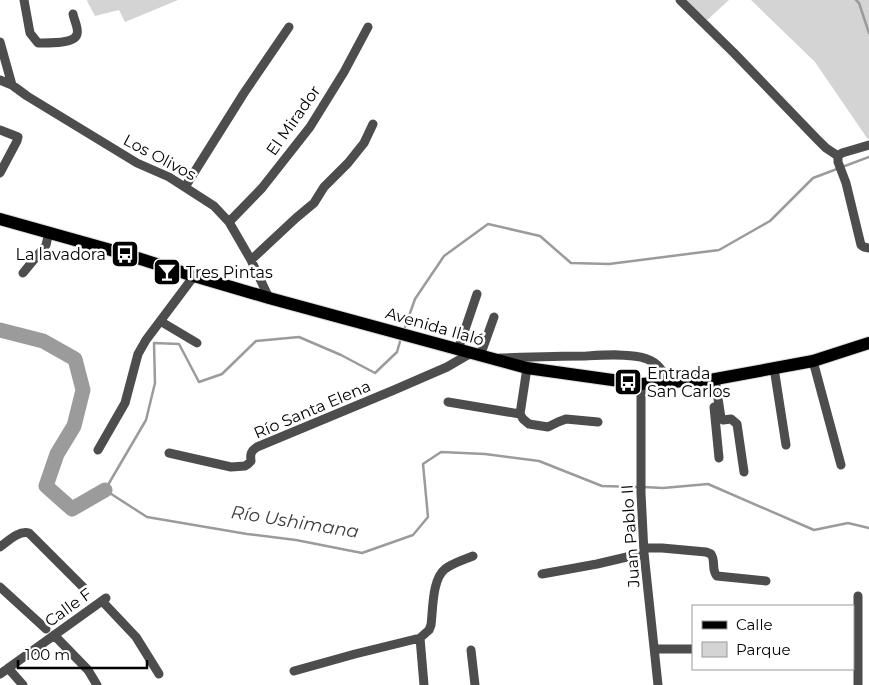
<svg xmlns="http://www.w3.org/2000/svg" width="869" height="685" viewBox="0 0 869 685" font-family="Montserrat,sans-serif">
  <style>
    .green { fill: #d4d4d4 }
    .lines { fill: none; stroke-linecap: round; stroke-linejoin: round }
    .stream { stroke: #9b9b9b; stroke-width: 2.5 }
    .river { stroke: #9b9b9b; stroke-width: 15 }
    .major-casing { stroke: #dbdbdb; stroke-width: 14 }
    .minor { stroke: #4d4d4d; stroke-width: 9 }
    .major { stroke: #000; stroke-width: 12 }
    .labels { text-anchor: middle; stroke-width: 5; stroke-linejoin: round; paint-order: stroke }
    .street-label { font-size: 16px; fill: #000; stroke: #fff }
    .poi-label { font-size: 16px; fill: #000; stroke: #fff; text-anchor: start }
    .water-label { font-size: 18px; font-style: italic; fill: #3c3c3c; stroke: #fff }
  </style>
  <rect width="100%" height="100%" fill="#fff"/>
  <path class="green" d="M87 0H178L125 22 119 10 95 16 88 3Z
    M684 0H729L707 20Z
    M751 0H869V139L867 138 815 62Z"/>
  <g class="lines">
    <path class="stream" d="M856 0 859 3 869 33
      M404 330 415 299 444 256 488 224 540 236 571 263 609 264 719 250 770 221 813 178 869 157
      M401 338 397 352 375 373 341 355 299 337 256 341 222 374 199 382 179 344 154 343 155 383 146 420 105 490 147 517 247 534 296 540 362 553 413 535 428 517 423 464 441 452 485 454 539 461 602 486 638 487
      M644 487 663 488 708 484 814 530 848 523 869 528"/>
    <path class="river" d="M0 330 43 341 75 359 83 390 74 426 57 454 46 486 72 509 105 490"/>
    <g class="major-casing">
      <path id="major" d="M0 219 125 254 194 276 269 298 527 368 641 384 667 382 710 380 813 361 869 343"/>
    </g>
    <path class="minor" d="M24 0 30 33 38 43C47 43 75 44 77 34 79 29 74 20 73 14
      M680 0 734 53 817 139 826 148 838 156
      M0 42 12 85
      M0 80 12 85 27 96 137 163 169 177 214 206 229 222 251 260 269 298
      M0 130 18 137 17 141 0 173
      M869 145 842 153 838 156V162L846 183 861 245 864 247 869 248
      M185 187 244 93 289 27
      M229 222 262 188 310 127 344 72 368 27
      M251 260 296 218 314 203 324 187 348 163 364 143 373 124
      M23 273 46 245 49 232
      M160 321 197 343
      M458 350 477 294
      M480 356 494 317
      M500 358C529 357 557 356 586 356 603 355 632 353 647 359 658 363 664 371 667 382
      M813 361 841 465
      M527 368 520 414 523 419 529 424 548 427 558 422 566 419 598 422
      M774 368 786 445
      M715 379 721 418 723 420 731 419 737 424 744 472
      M641 384V493L644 553 658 685
      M448 402 520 414
      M714 407 719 458
      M98 450 125 403 138 354 146 340 194 276
      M169 453 231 467 245 466 248 464 251 461C250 454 251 451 257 447L394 390 447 367 471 353
      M0 547C8 541 19 530 29 533L83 587
      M644 548H662L706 552 711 554C716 561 711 570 717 576L766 581
      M542 574 597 564 644 553
      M0 587 46 629
      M858 596V685
      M102 601 136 637 159 674
      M54 635 88 670 97 685
      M420 638 424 685
      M655 649H693
      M471 650 475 685
      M8 668 23 685
      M294 671 355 654 420 638 429 630 431 625C433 610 432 579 445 569 451 564 465 559 473 556
      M0 674 106 598"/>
    <use href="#major" class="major"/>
  </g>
  <defs>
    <g id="bus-square" transform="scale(1.4375)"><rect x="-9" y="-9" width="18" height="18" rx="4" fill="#000" stroke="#fff"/><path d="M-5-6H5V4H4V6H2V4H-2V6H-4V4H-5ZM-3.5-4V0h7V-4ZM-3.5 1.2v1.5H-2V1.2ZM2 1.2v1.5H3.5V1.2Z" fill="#fff"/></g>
    <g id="bar-square" transform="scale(1.4375)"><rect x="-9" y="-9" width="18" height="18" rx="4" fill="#000" stroke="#fff"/><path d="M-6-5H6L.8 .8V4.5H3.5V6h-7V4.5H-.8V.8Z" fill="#fff"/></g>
  </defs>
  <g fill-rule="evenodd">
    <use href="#bus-square" x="125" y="254"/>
    <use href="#bar-square" x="167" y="272"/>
    <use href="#bus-square" x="628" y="382"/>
  </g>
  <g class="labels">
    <g class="street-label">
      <text transform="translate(293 120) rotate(-55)" y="6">El Mirador</text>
      <text transform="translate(160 157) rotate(28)" y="6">Los Olivos</text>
      <text transform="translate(435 326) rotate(16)" y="6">Avenida Ilaló</text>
      <text transform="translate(312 409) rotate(-23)" y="6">Río Santa Elena</text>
      <text transform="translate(630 536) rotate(-94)" y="6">Juan Pablo II</text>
      <text transform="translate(68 607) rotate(-36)" y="6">Calle F</text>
    </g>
    <g class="poi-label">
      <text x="106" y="260" text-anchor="end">La lavadora</text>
      <text x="186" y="278">Tres Pintas</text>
      <text x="647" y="379">Entrada<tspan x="647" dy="18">San Carlos</tspan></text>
    </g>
    <g class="water-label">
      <text transform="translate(295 522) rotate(9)" y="6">Río Ushimana</text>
    </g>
  </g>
  <rect x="692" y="605" width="162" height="65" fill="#ffffff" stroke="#999999"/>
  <rect x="702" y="621" width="25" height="8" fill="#000000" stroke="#999999"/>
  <text x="736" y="630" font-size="15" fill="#000000">Calle</text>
  <rect x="702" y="642" width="25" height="15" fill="#d4d4d4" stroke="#999999"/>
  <text x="736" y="655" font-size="15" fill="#000000">Parque</text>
  <path d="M18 660v8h129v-8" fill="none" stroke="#000000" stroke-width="2.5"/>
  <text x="25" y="660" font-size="15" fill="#000000" stroke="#ffffff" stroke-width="4" paint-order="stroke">100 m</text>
</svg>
